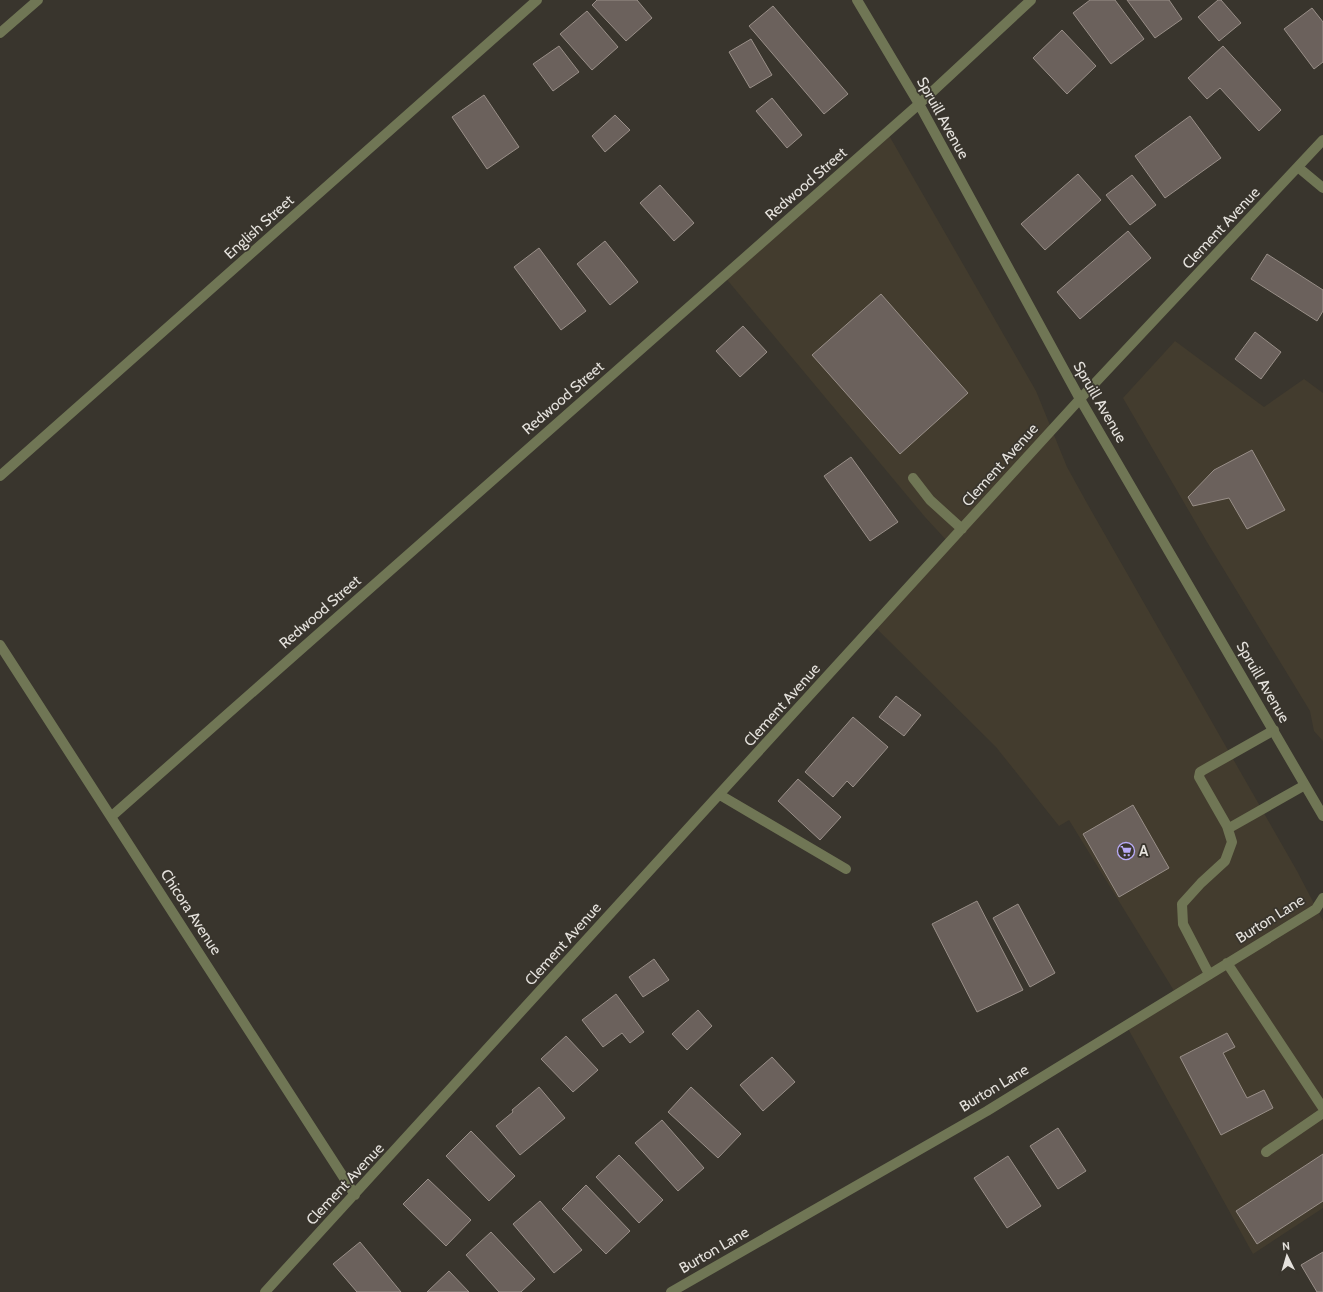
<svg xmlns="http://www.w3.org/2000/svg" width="1323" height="1292" viewBox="0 0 1323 1292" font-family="Cabin,sans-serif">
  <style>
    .built { fill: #433c2e }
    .building { fill: #6b615c; stroke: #998f88 }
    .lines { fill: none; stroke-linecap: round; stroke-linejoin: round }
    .minor { stroke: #707655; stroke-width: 10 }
    .labels { text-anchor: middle; stroke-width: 3.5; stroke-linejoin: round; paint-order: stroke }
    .street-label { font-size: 15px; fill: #e5e2dd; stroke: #39352d }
    .poi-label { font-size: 15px; font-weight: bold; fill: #e5e2dd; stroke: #39352d; text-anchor: start }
  </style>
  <rect width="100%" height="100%" fill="#39352d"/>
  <path class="built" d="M887 132 1036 391 1067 467 1088 505 1297 871 1323 921V1208L1253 1254 1126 1025 1176 994 1069 820 1059 826 996 747 874 626 949 543 925 517 724 276Z
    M1175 341 1264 407 1304 379 1323 393V741L1314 731 1310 711 1207 542 1123 398Z"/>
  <path class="building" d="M597 0H637L652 18 626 41 592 5Z
    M1090 0H1115L1144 39 1111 64 1073 13Z
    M1127 0H1169L1182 19 1155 38Z
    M1218 0H1221L1241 23 1219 41 1198 17Z
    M773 6 848 94 824 114 749 26Z
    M1312 8 1323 22V62L1314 69 1284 29Z
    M587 11 618 47 592 70 560 34Z
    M1062 30 1096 66 1067 94 1033 58Z
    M751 39 772 75 750 88 729 52Z
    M559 46 579 72 553 91 533 64Z
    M1223 46 1281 110 1259 131 1220 88 1207 99 1188 78Z
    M484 95 519 147 487 169 452 117Z
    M772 98 802 135 787 148 756 111Z
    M615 115 630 130 605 152 592 136Z
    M1190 116 1221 158 1165 198 1135 156Z
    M1078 174 1101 200 1045 250 1021 224Z
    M1132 175 1156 205 1130 225 1106 195Z
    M660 185 694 223 674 241 640 203Z
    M1128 231 1151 258 1080 319 1057 292Z
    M605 241 638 282 610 305 577 264Z
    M539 248 586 311 561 330 514 267Z
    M1267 254 1323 290V311L1317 321 1251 279Z
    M881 294 968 393 900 454 812 355Z
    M743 326 767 352 740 377 716 351Z
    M1255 332 1281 352 1261 379 1235 359Z
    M1252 450 1285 510 1247 529 1229 498 1193 506 1188 497 1214 470Z
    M851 457 898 522 870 541 824 476Z
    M896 696 921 715 904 736 879 717Z
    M853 717 888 747 853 787 847 781 833 797 805 772Z
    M798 779 841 817 820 840 778 801Z
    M1133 805 1169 868 1119 897 1083 834Z
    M977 901 1023 990 977 1012 932 924Z
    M1018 904 1055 973 1030 987 993 918Z
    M654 959 669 980 643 997 629 977Z
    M616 994 644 1032 630 1043 622 1033 603 1047 582 1020Z
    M698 1010 712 1026 687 1050 672 1034Z
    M1227 1033 1235 1047 1223 1053 1247 1098 1264 1090 1273 1108 1221 1135 1180 1057Z
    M566 1036 598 1070 573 1092 541 1059Z
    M772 1057 795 1082 763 1111 740 1085Z
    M539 1087 565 1118 520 1155 496 1126 513 1112 512 1110Z
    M691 1087 741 1134 718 1158 668 1112Z
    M662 1120 704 1168 678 1191 635 1143Z
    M1058 1128 1086 1171 1058 1189 1030 1146Z
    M471 1131 515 1176 489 1201 446 1156Z
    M1323 1154V1201L1257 1244 1236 1211Z
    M619 1155 663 1200 639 1223 596 1177Z
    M1008 1156 1041 1206 1007 1228 974 1178Z
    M428 1179 471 1220 446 1246 403 1204Z
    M586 1185 630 1231 606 1254 562 1209Z
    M540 1201 582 1250 554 1273 513 1224Z
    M491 1232 535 1279 521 1292H499L466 1255Z
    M360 1242 401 1292H357L333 1264Z
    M1323 1252V1292H1317L1301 1265Z
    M449 1271 469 1292H427Z"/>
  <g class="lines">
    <path class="minor" d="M857 0 919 104 1080 399 1323 816
      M0 33 38 0
      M1299 168 1323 188
      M0 476 537 0
      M913 478 930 500 962 529
      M0 645 355 1195
      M1274 730 1200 772 1199 777 1227 826 1231 827 1305 785
      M720 795 846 869
      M112 816 919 104 1031 0
      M1227 963 1323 1108
      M1209 974 1183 924 1182 904 1201 883 1225 861 1232 842 1227 826
      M1266 1152 1323 1113
      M265 1292 1080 399 1323 140
      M671 1292 987 1111 1316 909 1323 898"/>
  </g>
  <defs>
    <g id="supermarket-ring" transform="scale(0.9)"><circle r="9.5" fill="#39352d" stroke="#b8abf7" stroke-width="1.5"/><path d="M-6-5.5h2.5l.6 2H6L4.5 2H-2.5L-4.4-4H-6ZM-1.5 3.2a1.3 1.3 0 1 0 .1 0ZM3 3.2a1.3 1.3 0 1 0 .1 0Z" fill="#b8abf7"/></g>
  </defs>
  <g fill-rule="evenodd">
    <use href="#supermarket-ring" x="1126" y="851"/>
  </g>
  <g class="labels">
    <g class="street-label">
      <text transform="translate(943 118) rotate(61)" y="5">Spruill Avenue</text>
      <text transform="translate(806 184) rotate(-41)" y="5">Redwood Street</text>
      <text transform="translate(259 227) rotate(-42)" y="5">English Street</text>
      <text transform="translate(1221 228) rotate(-47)" y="5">Clement Avenue</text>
      <text transform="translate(563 398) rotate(-41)" y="5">Redwood Street</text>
      <text transform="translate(1100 402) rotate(60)" y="5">Spruill Avenue</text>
      <text transform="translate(1000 465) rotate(-48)" y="5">Clement Avenue</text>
      <text transform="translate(320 612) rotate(-41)" y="5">Redwood Street</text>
      <text transform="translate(1263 682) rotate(60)" y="5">Spruill Avenue</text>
      <text transform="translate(782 705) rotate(-48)" y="5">Clement Avenue</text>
      <text transform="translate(191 912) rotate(57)" y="5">Chicora Avenue</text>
      <text transform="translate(1270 919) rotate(-32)" y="5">Burton Lane</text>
      <text transform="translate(563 944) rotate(-48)" y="5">Clement Avenue</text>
      <text transform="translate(994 1088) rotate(-31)" y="5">Burton Lane</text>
      <text transform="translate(345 1184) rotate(-47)" y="5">Clement Avenue</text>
      <text transform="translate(714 1250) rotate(-30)" y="5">Burton Lane</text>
    </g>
    <g class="poi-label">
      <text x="1139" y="856">A</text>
    </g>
  </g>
  <g transform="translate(1287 1256) rotate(355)" stroke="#39352d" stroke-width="3" paint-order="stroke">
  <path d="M0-3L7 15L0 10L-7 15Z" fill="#e5e2dd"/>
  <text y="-6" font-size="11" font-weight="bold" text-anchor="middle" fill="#e5e2dd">N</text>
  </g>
</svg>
